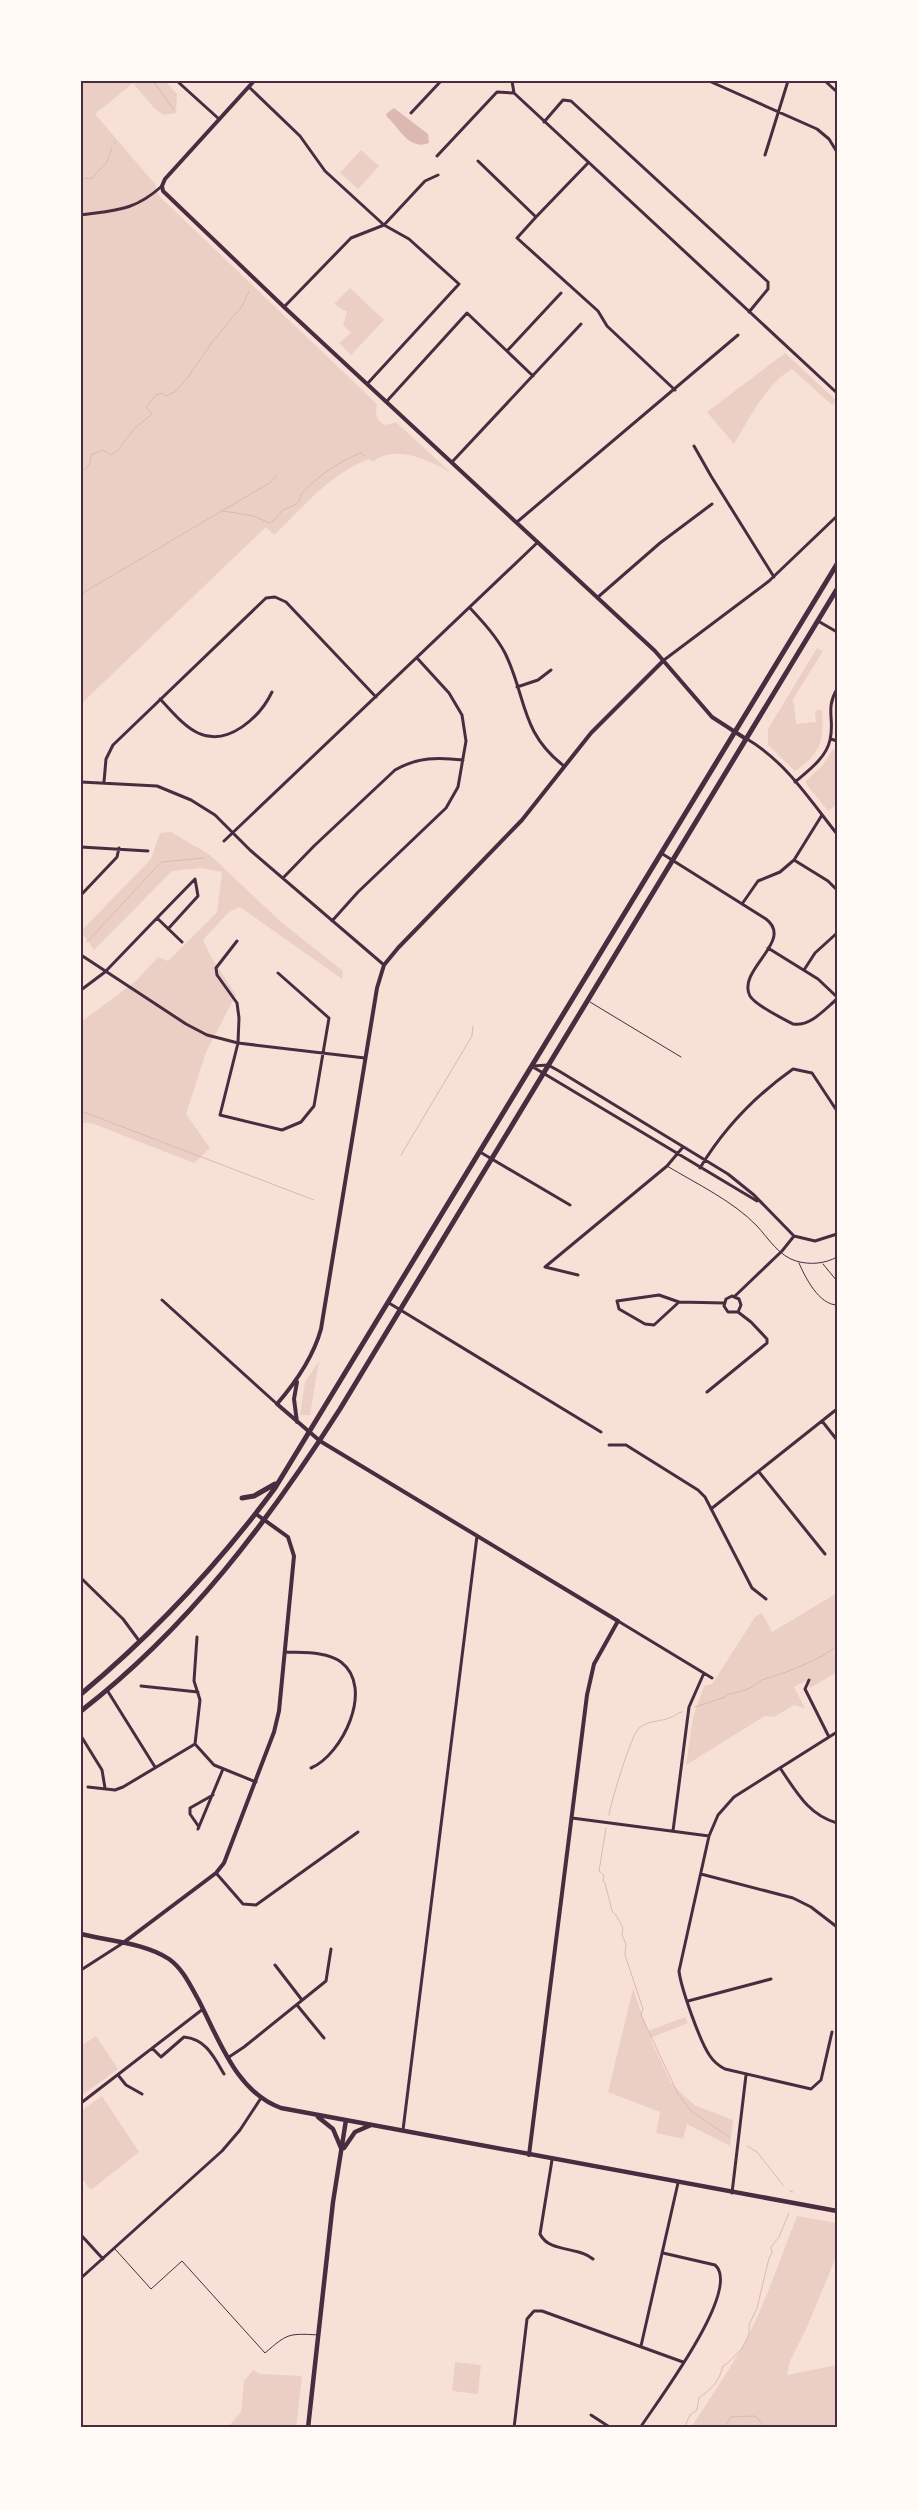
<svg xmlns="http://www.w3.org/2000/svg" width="918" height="2509" viewBox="0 0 918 2509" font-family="'Titillium Web',sans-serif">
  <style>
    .green { fill: #ebcfc5 }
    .water { fill: #dcb8b0 }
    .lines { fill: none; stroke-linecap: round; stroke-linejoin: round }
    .stream { stroke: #dcb8b0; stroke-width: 1 }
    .service { stroke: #4a2c40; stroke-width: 1 }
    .minor { stroke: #4a2c40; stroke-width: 3 }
    .tertiary { stroke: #4a2c40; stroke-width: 4 }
    .secondary { stroke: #4a2c40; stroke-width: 4.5 }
    .trunk { stroke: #4a2c40; stroke-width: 5 }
    .neatline { fill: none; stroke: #4a2c40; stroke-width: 2 }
  </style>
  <rect width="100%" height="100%" fill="#f7e1d7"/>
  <path class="green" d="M81 81H165L177 94 176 113 164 115 154 108 133 83 95 114 155 184 159 196 377 404C375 414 376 421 386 425L396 422 451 473C432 461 393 443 373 462L369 459C331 473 303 507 274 535L266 527 81 704Z
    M361 150 379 166 358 189 340 173Z
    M350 288 384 320 351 355 339 343 351 333 343 325 347 312 334 304Z
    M785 353 837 401 832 405 792 369C765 385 750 418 734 444L707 412Z
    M817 648 823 651 792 701 794 703 796 724 816 722 815 711 822 710C824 741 822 752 795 771L768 745V729Z
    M837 747V804L828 811 806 784V781L823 765 833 749Z
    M171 832 210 855 281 922 343 971 342 979 240 907 229 912 203 940 210 955 236 995 206 1052 186 1114 210 1148 194 1163 94 1124 81 1122V1022L136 981 158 957 168 961 217 912 222 872 201 868 172 871 94 950 81 931 151 859 160 833Z
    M319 1361 310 1415H300L305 1382Z
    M837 1593V1672L810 1688 806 1681 794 1687 805 1708 794 1705 774 1717 765 1716 686 1765 693 1717 704 1686 712 1684 755 1617 762 1613 772 1632Z
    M633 1989 648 2031 685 2017 688 2023 650 2038 671 2083 694 2105 733 2120 730 2146 687 2124 683 2139 656 2133 660 2112 608 2092Z
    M96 2036 118 2069 81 2096V2046Z
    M102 2096 139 2152 91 2190 81 2177V2111Z
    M797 2216 837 2223V2255L807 2327 790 2361 787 2375 837 2365V2428H691C711 2396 734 2364 751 2330 769 2293 782 2254 797 2216Z
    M455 2362 481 2365 478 2394 452 2391Z
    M253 2370 260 2374 302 2376 296 2428H227L241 2412 244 2381Z"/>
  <path class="water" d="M394 108 428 134 429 143C409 151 400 128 387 117L386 114Z"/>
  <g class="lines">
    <path class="stream" d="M153 81 174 110
      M114 144 115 142
      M81 182 85 178 91 179 107 162 112 148
      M81 473 90 464 91 455 103 450 111 455 117 451 135 428 152 414 146 407 156 395 161 393 166 396 175 392 186 380 213 341 242 306 249 292
      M223 511 254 516 269 523C277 520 277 516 282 511 287 507 292 507 296 504 301 501 300 494 304 491 318 476 343 459 361 453L365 456
      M81 594 271 482 276 476
      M87 942 161 862 204 858
      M81 1111 314 1200
      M401 1155 472 1036 473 1026
      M695 1707 725 1697 727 1694C738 1693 753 1689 761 1680 775 1677 829 1657 837 1645
      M609 1815C611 1802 631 1735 639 1728 649 1720 661 1722 672 1717 676 1715 677 1713 682 1712
      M606 1828 599 1871 604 1875 603 1881 605 1883 612 1911 616 1915 623 1928 622 1935 626 1944 625 1955 643 2009 641 2015 678 2094 691 2111 729 2137
      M747 2146 757 2152 783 2185
      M790 2191 793 2192
      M684 2428 690 2415 697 2410 699 2398C712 2388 719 2382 723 2366 731 2362 735 2354 742 2349L749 2334V2325L757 2308 769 2258 772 2253 771 2247 779 2237 789 2213
      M724 2428 731 2417 755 2416 766 2428"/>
    <path class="service" d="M590 1002 681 1057
      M667 1166C697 1184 733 1201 757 1226 768 1238 779 1256 796 1261 809 1265 825 1264 837 1257
      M799 1263C805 1277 819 1305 837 1305
      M823 1264 837 1281
      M115 2249 151 2289 182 2261 265 2353C287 2334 288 2333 318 2335"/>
    <path class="minor" d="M177 81 219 119
      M512 81 514 93
      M709 81 817 129 829 139 837 152
      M825 81 837 92
      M249 87 300 136 325 171 384 225 409 239 459 284 368 383
      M514 93 837 393
      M411 113 441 81
      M544 122 563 100 571 101 768 282V289L749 312
      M765 155 788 81
      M437 156 497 92 514 93
      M478 161 536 217 517 238 598 311 607 326 675 390
      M81 215C117 210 134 211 162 186
      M536 217 588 163
      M284 307 351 238 384 225 425 181 438 175
      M507 351 561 293
      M387 401 467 313 533 376
      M694 446 711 476 774 577
      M452 462 581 324
      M517 522 738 335
      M598 597 660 543 712 504
      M470 608C483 622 496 636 505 653 527 698 520 732 564 766
      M818 621 837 632
      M664 660 769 581 837 516
      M517 687 538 680 551 670
      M160 699C171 710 183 726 198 733 228 747 260 717 272 692
      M747 739C785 761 810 800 837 834
      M831 739 837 741
      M81 782 157 786 191 800 215 815 250 850 384 965
      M104 782 106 759 113 745 266 598 275 597 286 602 376 697
      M795 782C809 770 826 758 830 740 835 720 825 709 837 689
      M224 841 538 542
      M81 847 148 851
      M661 853 766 919C795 941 736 970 750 996 756 1006 782 1018 793 1024 810 1027 825 1009 837 999
      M794 860 828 881 837 890
      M283 878 314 846 395 770C418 757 438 757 463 760
      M81 895 117 857 119 848
      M742 904 758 881 780 872 794 860 822 815
      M332 921 358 892 446 808 458 787 466 741 462 715 449 693 417 658
      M168 929 198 896 195 879 157 918 182 942
      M237 941 216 968 217 975 237 1003 239 1018 238 1043 220 1115 282 1130 301 1122 314 1106 329 1018 278 973
      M768 948 818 979 837 997
      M81 955 186 1024 207 1035 238 1043 365 1058
      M804 970 815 953 837 933
      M81 990 105 972 157 918
      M533 1066 548 1065 559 1071 728 1174 754 1195 794 1236 815 1241 837 1234
      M533 1067 757 1201
      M480 1152 570 1205
      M700 1168C724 1128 755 1096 793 1069L812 1073 837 1111
      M578 1275 545 1267 667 1166 683 1147
      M735 1296 782 1251 794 1236
      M162 1300 277 1404
      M679 1302 654 1325 645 1324 619 1309 617 1301 659 1295 679 1302 724 1303
      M389 1303 601 1432
      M707 1392 767 1343V1339L751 1322 738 1312H728L724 1306 726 1299 732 1296 739 1299 741 1305 738 1312
      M822 1421 837 1440
      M609 1445H626L698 1490 705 1497 752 1588 766 1599
      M759 1472 825 1554
      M711 1509 837 1409
      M81 1578 123 1619 140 1642
      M618 1621 712 1678
      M197 1637 194 1681 200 1700 195 1744 214 1765 256 1782
      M285 1652C302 1653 326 1651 341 1662 375 1688 342 1755 311 1768
      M809 1680 805 1689 829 1737
      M141 1686 198 1692
      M107 1690 155 1767
      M81 1736 102 1770 105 1788
      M780 1768C796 1791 808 1815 837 1823
      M88 1787 115 1790 123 1787 195 1744
      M572 1818 709 1836
      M199 1827 190 1814V1808L213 1795
      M198 1829 223 1769
      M673 1831 689 1707 704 1673
      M216 1873 243 1904 256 1905 358 1832
      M701 1874 793 1898 811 1907 837 1927
      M275 1965 302 2000
      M81 1970 123 1943
      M688 2001 771 1979
      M297 2005 324 2038
      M832 2032 821 2080 811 2089 725 2069C719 2066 714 2062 710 2056 700 2042 681 1988 679 1971L709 1836 718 1815 734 1797 837 1732
      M152 2048 161 2057 184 2037C206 2039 214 2057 224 2074
      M229 2057 244 2047 326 1981 331 1949
      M118 2075 126 2085 142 2094
      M81 2103 203 2009
      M403 2130 477 1536
      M552 2160 540 2234C549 2253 578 2246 593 2259
      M732 2193 746 2075
      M81 2235 103 2259
      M81 2278 222 2151 240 2130 261 2098
      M641 2346 678 2183
      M591 2415 611 2428
      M514 2428 527 2319 534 2311H542L683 2362
      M640 2428C656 2403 743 2289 715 2265L663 2253"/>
    <path class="tertiary" d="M254 81 165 179 162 186 163 191 284 307 655 651 712 717 746 739
      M297 1382 294 1399 297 1422
      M123 1943 216 1873 224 1863 274 1732 279 1711 294 1556 288 1537 256 1514
      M529 2155 587 1695 594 1664 618 1621 320 1441 277 1404C296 1382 313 1358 321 1329L377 988 384 965 398 948 522 820 591 733 664 660"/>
    <path class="secondary" d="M81 1934C109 1941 145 1943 169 1959 183 1969 190 1985 198 1999 219 2039 236 2092 281 2108L837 2211
      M318 2117 333 2129 341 2148
      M344 2148 355 2132 371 2125
      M308 2428 333 2202 346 2120"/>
    <path class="trunk" d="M242 1498 254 1496 275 1484
      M81 1694C154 1633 218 1565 275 1488L837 564
      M81 1711C188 1628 268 1522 340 1409L837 589"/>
  </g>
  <rect width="918" height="2509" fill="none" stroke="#fffaf5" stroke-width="165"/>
  <rect x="82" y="82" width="754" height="2344" class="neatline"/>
</svg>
